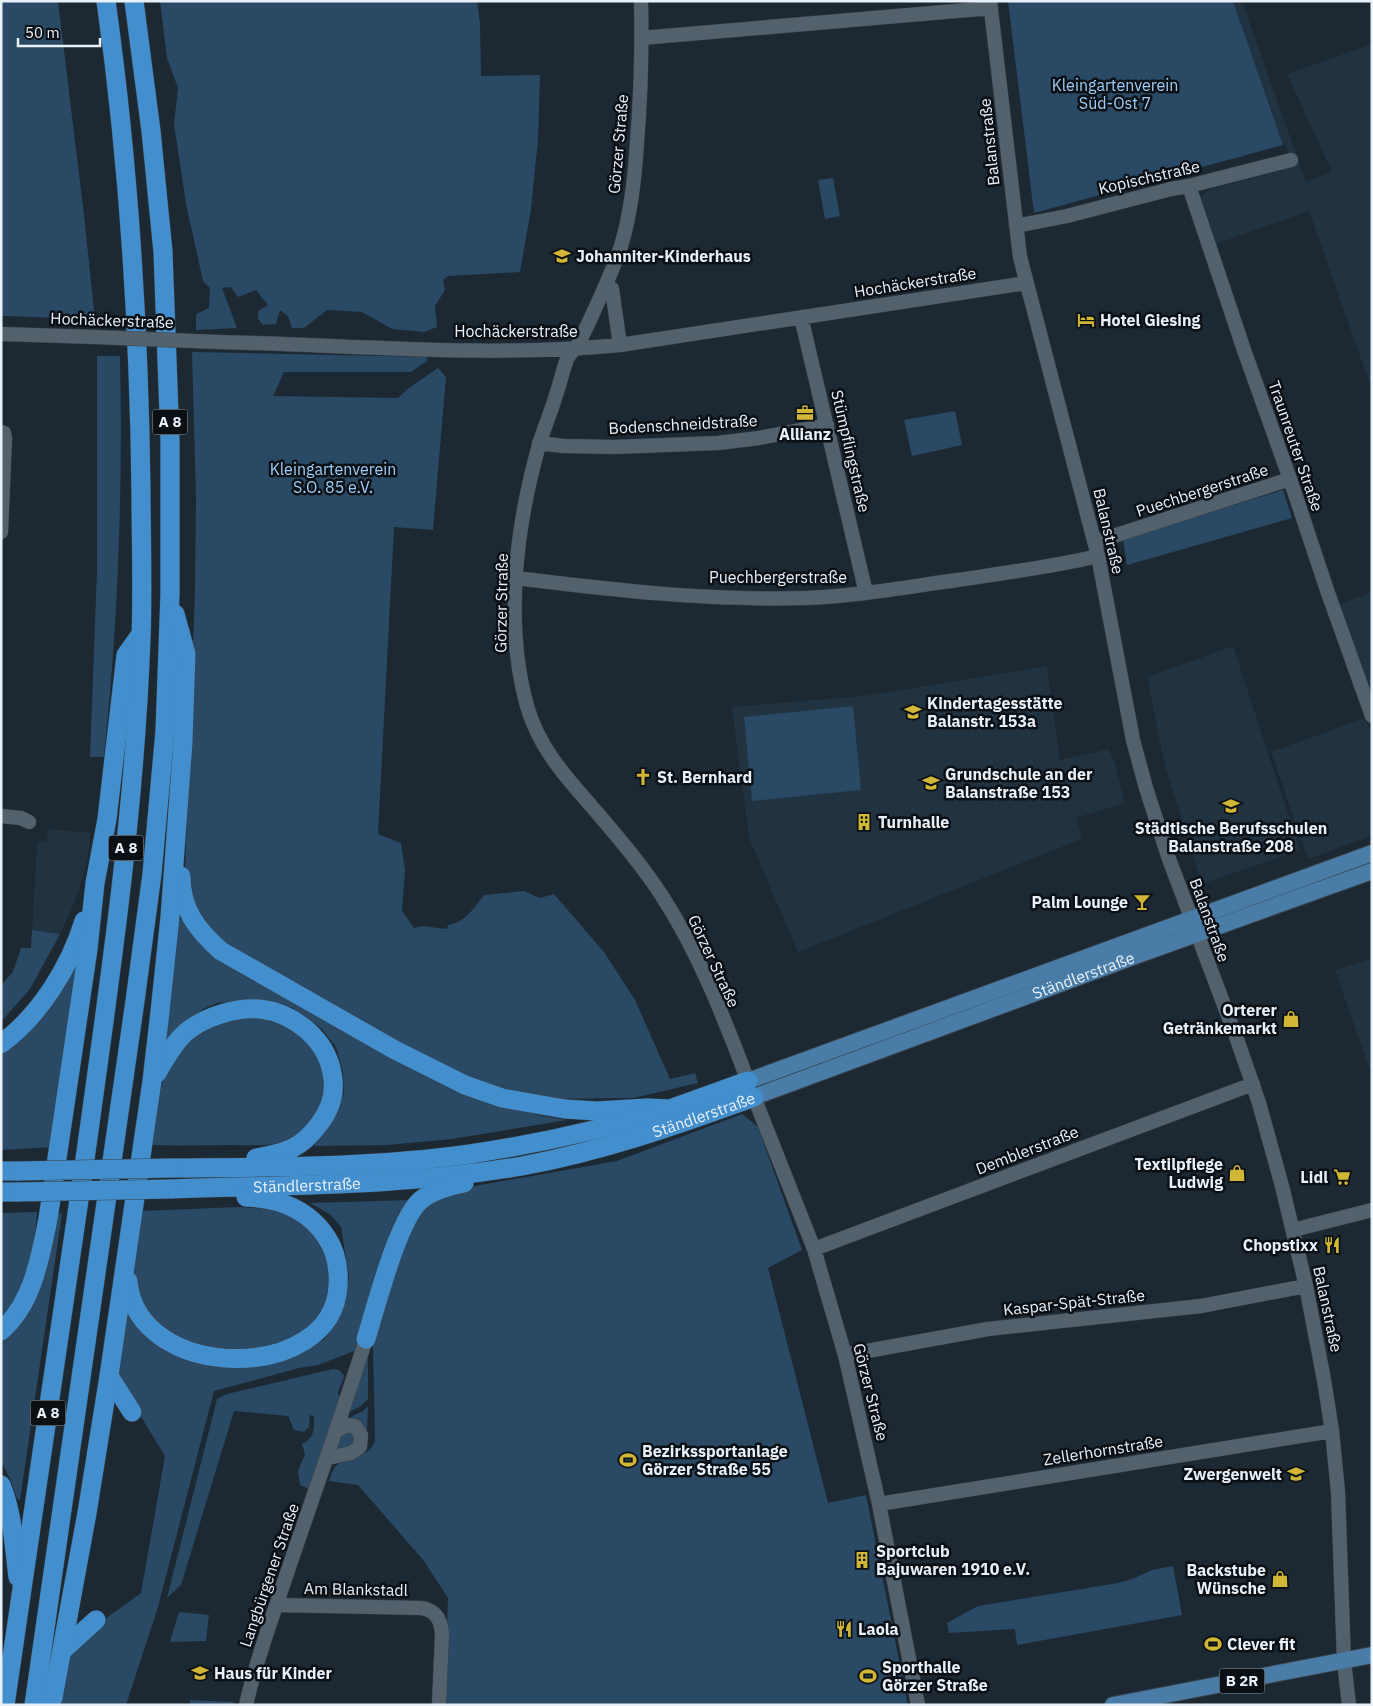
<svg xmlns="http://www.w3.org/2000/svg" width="1373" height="1706" viewBox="0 0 1373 1706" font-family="'IBM Plex Sans',sans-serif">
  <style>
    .built { fill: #213241 }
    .green { fill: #2a4965 }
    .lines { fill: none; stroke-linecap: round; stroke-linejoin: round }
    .minor-casing { stroke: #38424b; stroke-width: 15 }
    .major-casing { stroke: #38424b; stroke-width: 18 }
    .highway-casing { stroke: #38424b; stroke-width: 20 }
    .minor { stroke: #53616d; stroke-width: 14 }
    .major { stroke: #497ca7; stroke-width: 16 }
    .highway { stroke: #438ecd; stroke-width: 19 }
    .minor-bridge-casing { stroke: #38424b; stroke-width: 15; stroke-linecap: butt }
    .highway-bridge-casing { stroke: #38424b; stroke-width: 20; stroke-linecap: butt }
    .minor-bridge { stroke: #53616d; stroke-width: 14 }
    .highway-bridge { stroke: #438ecd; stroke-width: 19 }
    .labels { text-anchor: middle; stroke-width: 5; stroke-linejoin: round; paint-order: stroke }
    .shield { fill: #0b1015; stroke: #a6aeb4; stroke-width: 1 }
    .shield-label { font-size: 15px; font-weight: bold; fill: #e9f1f8 }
    .park-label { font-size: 16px; fill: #9dcdf9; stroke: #0b1015 }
    .street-label { font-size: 16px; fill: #e9f1f8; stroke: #0b1015 }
    .poi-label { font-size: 16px; font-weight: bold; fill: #e9f1f8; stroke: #0b1015; text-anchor: start }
  </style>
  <rect width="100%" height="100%" fill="#1c2832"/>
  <path class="built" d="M1233 1H1242L1306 182 1332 172 1287 74 1372 44V390L1309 211 1216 244 1201 199 1202 195 1211 189 1293 167 1285 144 1283 145Z
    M1372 592V703L1338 605Z
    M1233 646 1300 850 1202 884 1164 763 1147 677Z
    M1047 666 1060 760 1109 749 1115 763 1125 803 1076 818 1082 839 798 952 749 838 732 707 863 696Z
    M1365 718 1372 736V836L1308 859 1271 752Z
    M48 829 91 833 88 856 82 880 73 906 60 934 32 930 37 841 46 842Z
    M1372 958V1077L1335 970Z"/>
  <path class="green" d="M1 1H58L84 215 95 319 1 316Z
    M160 1H477L480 23 481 76 540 75 538 140 531 209 520 272 448 276 443 280 445 290 435 306 437 327 424 332 392 329 362 312 327 310 304 328H292L288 316 280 310 276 324 263 325 258 319V311L268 305 256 290 238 297 231 287 222 288 237 328 196 330V314L209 308 210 288 203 281 186 204 174 124 178 88 167 58Z
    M1008 1H1233L1283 145 1034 213Z
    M833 178 840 216 825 219 818 180Z
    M192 352 427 357V361L411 372H284L273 396 398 398 409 388 438 368 446 377 433 530 394 527 378 834 401 843 405 870 402 911 414 928 422 926 447 929 448 925C466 922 473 909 484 895L524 891 540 898 554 894 604 952 635 1000 670 1079 695 1073 698 1083 633 1098 540 1099 467 1079 394 1042 214 937 193 907 185 870 195 590 196 498Z
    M97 356H120C123 490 118 624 104 757H90L97 571Z
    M955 411 962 445 912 456 904 420Z
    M1283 490 1292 518 1127 565 1123 539Z
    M853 706 861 790 752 801 744 717Z
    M179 919H183L500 1105 539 1115 567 1120 452 1139 387 1145 315 1146V1144L324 1133 335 1115 344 1093 343 1072 336 1047 322 1029 304 1016 293 1008 264 1000 233 1001 217 1003 203 1009 166 1043 165 1041Z
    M32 930 60 934 30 989 1 1022V985L13 972 21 948H31Z
    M75 963H79L53 1147 1 1150V1054L6 1051Z
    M241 1018C259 1018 273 1018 289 1026 305 1034 326 1064 327 1082 327 1104 310 1131 289 1140 272 1147 251 1145 233 1145 205 1145 177 1146 149 1145 161 1078 166 1036 241 1018Z
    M742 1114 758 1127 802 1250 768 1268 828 1503 866 1495 908 1705H444L448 1598 424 1561 358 1485 329 1481C331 1476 332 1470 336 1466 349 1455 370 1459 375 1440L373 1347 371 1346 405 1237 421 1211 452 1190 617 1161Z
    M412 1200 394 1222 382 1258 357 1350 318 1365 299 1368 214 1391 158 1607 126 1705H60L69 1657 105 1619 141 1593 165 1456 119 1381 118 1369 125 1314 128 1313C142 1336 161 1349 186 1358L307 1349 325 1339 337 1321 346 1300 349 1277 341 1227 331 1215 310 1203Z
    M238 1207 273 1209 293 1216 306 1226 325 1249 331 1271 326 1303 315 1322 303 1333 256 1351 200 1349 156 1326 135 1286 133 1263 142 1211Z
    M37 1212C35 1242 29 1274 15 1300 12 1307 6 1313 1 1320V1213Z
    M56 1214H62L20 1500 17 1499 11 1481 1 1461V1342C37 1324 48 1250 56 1214Z
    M368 1356V1399L361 1406 349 1412Z
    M333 1369 339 1370 344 1375C343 1384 339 1386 338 1394L342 1402 311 1490 300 1485 298 1471 305 1454 302 1444C315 1438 314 1428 314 1416L310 1415 309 1427 304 1432 294 1430 288 1416 234 1411 181 1585 167 1598 217 1399 227 1394Z
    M368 1406 367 1433 347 1419 363 1411Z
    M346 1430 354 1433 356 1442 348 1449H337L342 1432Z
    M1173 1566 1182 1615 1017 1645 1015 1629 949 1633 947 1623 978 1606 1118 1583 1132 1579 1152 1570Z
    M179 1612 209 1615 206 1641 170 1642Z
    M190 1700 235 1702 234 1705H190Z"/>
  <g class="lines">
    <g class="minor-casing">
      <path id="minor" d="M641 1C642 48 641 95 637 142 635 177 631 213 621 246 610 279 594 311 579 343 575 350 568 354 566 362 562 373 560 384 556 395 551 412 544 428 539 445 516 527 504 623 527 706 539 748 565 776 593 808 617 836 642 865 662 896 699 953 724 1018 748 1081
        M990 1 1020 257 1098 556 1133 740 1146 788 1169 859 1238 1042 1259 1103 1282 1186 1306 1286 1324 1380 1332 1431 1338 1492 1344 1661 1349 1705
        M641 38 991 8
        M1189 186 1244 350 1290 479 1328 593 1372 716
        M1016 226 1067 216 1171 189 1189 186 1291 160
        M605 286 612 289 620 345
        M801 317 866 593
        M1 334 95 337
        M218 342C352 345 487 358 620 345L1026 283
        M1 432 4 433 5 438 1 532
        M539 443 563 446 614 447 718 443 759 438 827 425
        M1095 542 1290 479
        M516 578C612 590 710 601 807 598 857 596 907 587 957 580 1004 573 1052 567 1098 556
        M1 816 21 818 29 822
        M754 1097 814 1249 845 1355 879 1504 918 1705
        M1293 1230 1372 1210
        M814 1249 1253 1084
        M845 1355 988 1329 1201 1306 1306 1286
        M328 1458 351 1453 360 1447 361 1435 355 1426 347 1425 336 1431
        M879 1504 1332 1431
        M277 1605 421 1608C436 1610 441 1620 442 1634L439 1705
        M246 1705C255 1664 270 1624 283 1585 311 1502 340 1421 366 1339"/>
    </g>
    <g class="major-casing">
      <g id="major">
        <path d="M748 1081 1372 853"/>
        <path id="s1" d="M754 1097 1138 955 1372 871"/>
        <path d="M1113 1705 1372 1655"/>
      </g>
    </g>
    <g class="highway-casing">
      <g id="highway">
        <path d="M181 876C181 909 197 930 221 951L395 1050 465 1085 502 1098 565 1109 597 1111 647 1108 669 1109"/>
        <path d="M1 1044C40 1015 70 967 84 921"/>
        <path d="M157 1073C165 1059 173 1044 185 1033 204 1017 235 1007 260 1009 294 1013 326 1039 332 1073 336 1091 331 1108 320 1123 301 1149 286 1153 256 1158"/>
        <path d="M171 1168C270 1167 371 1168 470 1154 537 1144 605 1129 670 1109 696 1100 722 1090 748 1081"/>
        <path d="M1 1171H18"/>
        <path id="s2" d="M171 1189C288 1185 406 1186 522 1166 603 1151 677 1125 754 1097"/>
        <path d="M1 1192H18"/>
        <path d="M128 1281C137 1383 333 1384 338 1286 339 1269 336 1252 327 1238 309 1210 279 1198 246 1197"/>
        <path d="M1 1331C33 1303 40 1258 48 1219L88 949 95 883 107 819 126 655 141 634"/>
        <path d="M366 1339C376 1307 398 1219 421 1200 433 1190 449 1186 464 1183"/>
        <path d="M109 1376 132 1412"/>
        <path d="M1 1485C13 1514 14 1547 18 1577"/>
        <path d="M63 1650 96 1620"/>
        <path d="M5 1705C33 1523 59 1341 85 1159 109 986 135 812 141 637 143 588 141 539 141 491 139 326 129 164 106 1"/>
        <path d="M34 1705 135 1001 152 874 165 731 170 593V441L163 252 151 131 134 1"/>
        <path d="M48 1705 53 1698 87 1513 109 1376 152 1081 160 1012 170 917 183 742 186 654 175 614"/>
      </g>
    </g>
    <use href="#minor" class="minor"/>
    <use href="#major" class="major"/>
    <use href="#highway" class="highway"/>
    <g class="minor-bridge-casing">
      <path id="minor-bridge" d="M95 337 218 342"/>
    </g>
    <g class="highway-bridge-casing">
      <path id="highway-bridge" d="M18 1171 171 1168
        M18 1192 171 1189"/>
    </g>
    <use href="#minor-bridge" class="minor-bridge"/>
    <use href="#highway-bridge" class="highway-bridge"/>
  </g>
  <defs>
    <g id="school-bare" transform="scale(1.35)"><path d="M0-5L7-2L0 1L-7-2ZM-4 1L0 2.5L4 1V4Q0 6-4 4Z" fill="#d2b736" stroke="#0b1015" stroke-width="2.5" paint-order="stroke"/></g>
    <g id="hotel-bare" transform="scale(1.35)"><path d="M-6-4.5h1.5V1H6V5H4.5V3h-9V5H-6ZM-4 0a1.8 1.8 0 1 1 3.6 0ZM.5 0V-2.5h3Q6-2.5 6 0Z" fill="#d2b736" stroke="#0b1015" stroke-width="2.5" paint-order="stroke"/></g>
    <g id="office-bare" transform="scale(1.35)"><path d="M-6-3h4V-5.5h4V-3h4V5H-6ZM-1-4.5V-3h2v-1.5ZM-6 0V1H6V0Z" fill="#d2b736" stroke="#0b1015" stroke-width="2.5" paint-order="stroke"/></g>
    <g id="church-bare" transform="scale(1.35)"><path d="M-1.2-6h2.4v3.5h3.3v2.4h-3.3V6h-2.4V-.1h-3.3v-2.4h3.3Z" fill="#d2b736" stroke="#0b1015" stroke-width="2.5" paint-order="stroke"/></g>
    <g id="building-bare" transform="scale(1.35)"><path d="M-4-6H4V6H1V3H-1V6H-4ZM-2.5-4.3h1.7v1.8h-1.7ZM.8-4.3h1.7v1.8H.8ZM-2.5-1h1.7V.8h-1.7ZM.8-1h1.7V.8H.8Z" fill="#d2b736" stroke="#0b1015" stroke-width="2.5" paint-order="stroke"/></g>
    <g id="bar-bare" transform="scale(1.35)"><path d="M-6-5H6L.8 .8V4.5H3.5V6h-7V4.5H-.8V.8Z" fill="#d2b736" stroke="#0b1015" stroke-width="2.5" paint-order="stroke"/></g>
    <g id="shop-bare" transform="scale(1.35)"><path d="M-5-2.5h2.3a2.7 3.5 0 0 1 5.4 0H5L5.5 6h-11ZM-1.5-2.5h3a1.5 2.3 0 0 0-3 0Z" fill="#d2b736" stroke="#0b1015" stroke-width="2.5" paint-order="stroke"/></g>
    <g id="supermarket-bare" transform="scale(1.35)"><path d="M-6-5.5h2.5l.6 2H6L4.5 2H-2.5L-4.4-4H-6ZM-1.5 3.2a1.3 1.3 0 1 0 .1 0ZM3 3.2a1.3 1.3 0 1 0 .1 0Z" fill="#d2b736" stroke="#0b1015" stroke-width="2.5" paint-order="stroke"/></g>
    <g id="restaurant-bare" transform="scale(1.35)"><path d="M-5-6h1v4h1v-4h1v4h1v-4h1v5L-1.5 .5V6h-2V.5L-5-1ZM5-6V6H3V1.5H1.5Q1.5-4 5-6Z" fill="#d2b736" stroke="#0b1015" stroke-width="2.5" paint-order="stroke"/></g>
    <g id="stadium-bare" transform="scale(1.35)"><path d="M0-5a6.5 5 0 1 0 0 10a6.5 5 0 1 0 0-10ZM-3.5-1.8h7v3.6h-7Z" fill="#d2b736" stroke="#0b1015" stroke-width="2.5" paint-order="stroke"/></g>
  </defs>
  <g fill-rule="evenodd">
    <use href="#school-bare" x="562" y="256"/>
    <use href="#hotel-bare" x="1086" y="320"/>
    <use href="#office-bare" x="805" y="413"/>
    <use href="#school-bare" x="913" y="712"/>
    <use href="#church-bare" x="643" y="777"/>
    <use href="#school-bare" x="931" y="783"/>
    <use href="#school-bare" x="1231" y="806"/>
    <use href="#building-bare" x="864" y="822"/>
    <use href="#bar-bare" x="1142" y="902"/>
    <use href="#shop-bare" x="1291" y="1019"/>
    <use href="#shop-bare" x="1237" y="1173"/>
    <use href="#supermarket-bare" x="1342" y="1177"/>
    <use href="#restaurant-bare" x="1332" y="1245"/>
    <use href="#stadium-bare" x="628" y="1460"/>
    <use href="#school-bare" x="1296" y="1474"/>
    <use href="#building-bare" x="862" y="1560"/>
    <use href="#shop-bare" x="1280" y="1579"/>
    <use href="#restaurant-bare" x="844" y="1629"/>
    <use href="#stadium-bare" x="1213" y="1644"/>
    <use href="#school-bare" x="200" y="1673"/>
    <use href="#stadium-bare" x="868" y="1676"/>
  </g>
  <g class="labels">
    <g class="shield">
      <rect x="152.5" y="409.5" width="35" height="25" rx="4"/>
      <rect x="108.5" y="835.5" width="35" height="25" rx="4"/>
      <rect x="30.5" y="1400.5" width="35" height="25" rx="4"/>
      <rect x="1219.5" y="1668.5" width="45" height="25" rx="4"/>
    </g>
    <g class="shield-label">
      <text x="170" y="427">A 8</text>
      <text x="126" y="853">A 8</text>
      <text x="48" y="1418">A 8</text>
      <text x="1242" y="1686">B 2R</text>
    </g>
    <g class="park-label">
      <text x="1115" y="91">Kleingartenverein<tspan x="1115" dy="18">Süd-Ost 7</tspan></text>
      <text x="333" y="475">Kleingartenverein<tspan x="333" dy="18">S.O. 85 e.V.</tspan></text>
    </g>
    <g class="street-label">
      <text transform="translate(989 142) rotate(-96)" y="6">Balanstraße</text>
      <text transform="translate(618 144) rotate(-85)" y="6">Görzer Straße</text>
      <text transform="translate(1149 177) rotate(-13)" y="6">Kopischstraße</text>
      <text transform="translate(915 282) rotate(-9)" y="6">Hochäckerstraße</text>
      <text transform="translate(112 320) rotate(2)" y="6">Hochäckerstraße</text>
      <text x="516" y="337">Hochäckerstraße</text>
      <text transform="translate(683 424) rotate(-3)" y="6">Bodenschneidstraße</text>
      <text transform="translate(1296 446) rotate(71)" y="6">Traunreuter Straße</text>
      <text transform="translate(851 451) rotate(77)" y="6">Stümpflingstraße</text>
      <text transform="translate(1202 490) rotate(-18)" y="6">Puechbergerstraße</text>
      <text transform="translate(1109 531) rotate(77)" y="6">Balanstraße</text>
      <text x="778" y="583">Puechbergerstraße</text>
      <text transform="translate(501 603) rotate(-89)" y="6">Görzer Straße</text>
      <text transform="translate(1210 920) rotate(70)" y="6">Balanstraße</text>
      <text transform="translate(714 961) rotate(65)" y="6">Görzer Straße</text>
      <text dy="6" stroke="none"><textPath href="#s1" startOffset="351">Ständlerstraße</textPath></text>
      <text dy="6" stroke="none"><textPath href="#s2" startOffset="541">Ständlerstraße</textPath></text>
      <text transform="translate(1027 1150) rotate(-21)" y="6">Demblerstraße</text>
      <text dy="6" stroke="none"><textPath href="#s2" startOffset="136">Ständlerstraße</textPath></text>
      <text transform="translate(1074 1302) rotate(-6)" y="6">Kaspar-Spät-Straße</text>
      <text transform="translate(1328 1309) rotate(78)" y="6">Balanstraße</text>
      <text transform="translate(871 1392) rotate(76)" y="6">Görzer Straße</text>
      <text transform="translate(1103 1450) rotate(-9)" y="6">Zellerhornstraße</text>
      <text transform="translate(269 1575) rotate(-71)" y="6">Langbürgener Straße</text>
      <text transform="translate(356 1589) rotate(1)" y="6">Am Blankstadl</text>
    </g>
    <g class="poi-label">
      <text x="576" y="262">Johanniter-Kinderhaus</text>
      <text x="1100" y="326">Hotel Giesing</text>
      <text x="805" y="440" text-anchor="middle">Allianz</text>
      <text x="927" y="709">Kindertagesstätte<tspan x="927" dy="18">Balanstr. 153a</tspan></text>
      <text x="945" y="780">Grundschule an der<tspan x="945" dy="18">Balanstraße 153</tspan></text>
      <text x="657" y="783">St. Bernhard</text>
      <text x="878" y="828">Turnhalle</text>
      <text x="1231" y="834" text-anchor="middle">Städtische Berufsschulen<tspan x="1231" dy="18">Balanstraße 208</tspan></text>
      <text x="1128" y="908" text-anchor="end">Palm Lounge</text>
      <text x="1277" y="1016" text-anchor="end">Orterer<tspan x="1277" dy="18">Getränkemarkt</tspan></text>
      <text x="1223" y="1170" text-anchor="end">Textilpflege<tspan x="1223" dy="18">Ludwig</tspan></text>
      <text x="1328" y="1183" text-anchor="end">Lidl</text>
      <text x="1318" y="1251" text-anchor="end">Chopstixx</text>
      <text x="642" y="1457">Bezirkssportanlage<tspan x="642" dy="18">Görzer Straße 55</tspan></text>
      <text x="1282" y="1480" text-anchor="end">Zwergenwelt</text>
      <text x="876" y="1557">Sportclub<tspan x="876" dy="18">Bajuwaren 1910 e.V.</tspan></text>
      <text x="1266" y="1576" text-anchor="end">Backstube<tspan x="1266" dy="18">Wünsche</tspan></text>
      <text x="858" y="1635">Laola</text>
      <text x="1227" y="1650">Clever fit</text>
      <text x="882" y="1673">Sporthalle<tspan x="882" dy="18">Görzer Straße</tspan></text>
      <text x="214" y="1679">Haus für Kinder</text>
    </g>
  </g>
  <rect width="1373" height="1706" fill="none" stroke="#e9f1f8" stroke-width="5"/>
  <path d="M18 38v8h82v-8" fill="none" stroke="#e9f1f8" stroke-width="2.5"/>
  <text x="25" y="38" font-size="15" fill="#e9f1f8" stroke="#0b1015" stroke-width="4" paint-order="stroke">50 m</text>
</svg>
